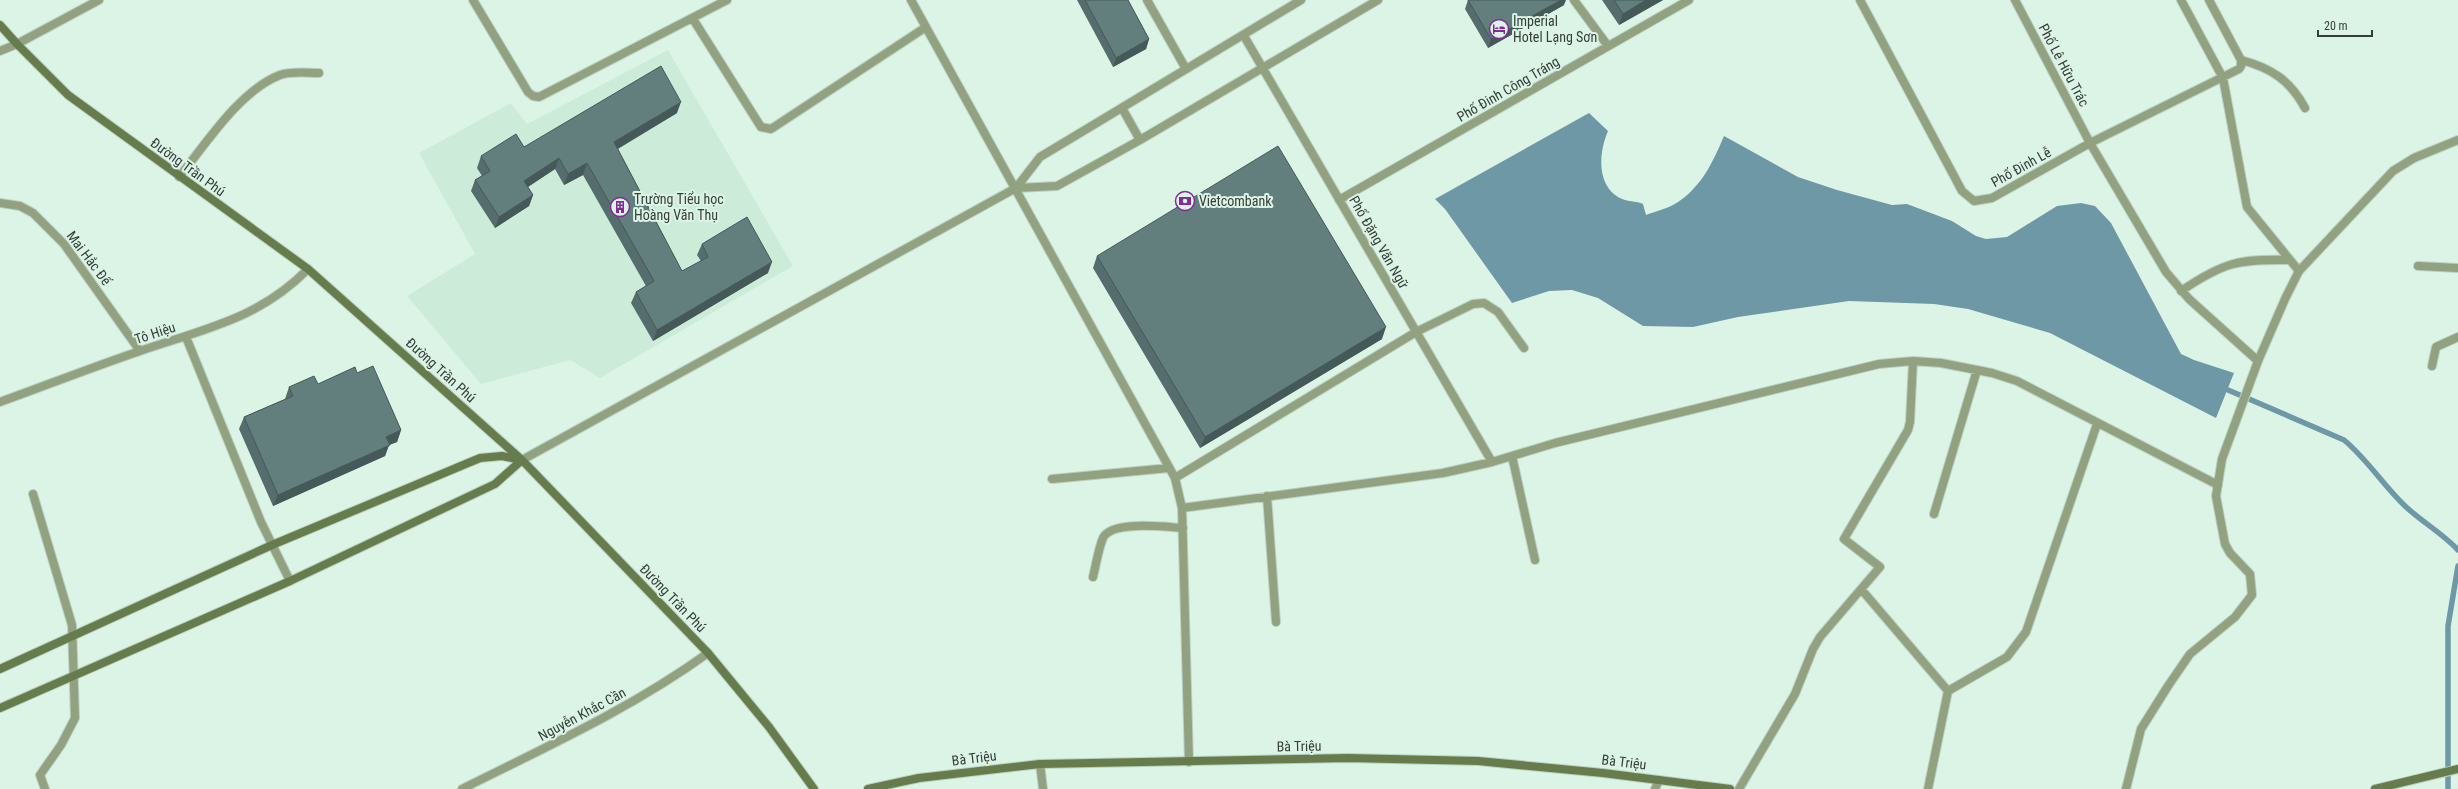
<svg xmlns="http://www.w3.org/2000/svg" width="2458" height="789" viewBox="0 0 2458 789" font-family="'Roboto Condensed',sans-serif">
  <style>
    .built { fill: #ccecd9 }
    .water { fill: #6f98a7 }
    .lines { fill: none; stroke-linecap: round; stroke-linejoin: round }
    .stream { stroke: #6f98a7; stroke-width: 5.5 }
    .service-casing { stroke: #bbd0c3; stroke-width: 10 }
    .minor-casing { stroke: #bbd0c3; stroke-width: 10 }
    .tertiary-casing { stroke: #bbd0c3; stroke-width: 10 }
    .secondary-casing { stroke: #bbd0c3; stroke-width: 10 }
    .service { stroke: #92a180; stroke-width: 8 }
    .minor { stroke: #92a180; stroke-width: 8 }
    .tertiary { stroke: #92a180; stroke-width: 8 }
    .secondary { stroke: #677c4c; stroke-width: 8 }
    .wall { fill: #556d6c }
    .shaded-wall { fill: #455958 }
    .building { fill: #637f7d; stroke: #455958 }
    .labels { text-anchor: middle; stroke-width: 4; stroke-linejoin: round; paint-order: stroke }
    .poi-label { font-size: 14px; fill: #353e39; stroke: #dcf4e6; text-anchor: start }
    .street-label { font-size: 14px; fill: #353e39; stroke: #dcf4e6 }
  </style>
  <rect width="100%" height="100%" fill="#dcf4e6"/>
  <path class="built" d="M668 50 793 266 600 378 570 360 481 384 407 296 475 254 419 153 511 103 527 124Z"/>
  <path class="water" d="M1589 113 1608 131C1598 154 1596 190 1625 200 1631 202 1637 201 1643 204L1646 215C1656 211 1670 208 1678 202 1702 186 1713 162 1724 136L1798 177 1837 190 1892 205 1907 204 1952 221 1976 236 1986 239 2007 237 2057 206 2081 203 2095 206 2111 223 2181 354 2194 360 2234 373 2216 418 2050 333 1968 309 1934 304 1849 301 1738 317 1693 327 1643 326 1598 298 1572 290 1549 291 1512 303 1445 209 1435 199Z"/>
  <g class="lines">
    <path class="stream" d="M2228 390 2344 440C2367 459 2383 485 2405 506 2422 522 2442 533 2458 550
      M2448 789V626L2458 566"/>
    <g class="service-casing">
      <path id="service" d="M0 51 17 44
        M2241 60C2271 68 2290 80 2305 108
        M179 177C206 144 239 91 280 75 291 71 307 73 319 73
        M2418 266 2458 268
        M2432 366 2436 347 2458 337
        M1175 478 1416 332
        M1040 764 1043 789"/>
    </g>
    <g class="minor-casing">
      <path id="minor" d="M473 0 528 92 533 96 539 97 727 0
        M911 0 1175 478 1182 508 1189 762
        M1147 0 1186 69
        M1574 0 1608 46
        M1860 0 1962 191 1974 201 1992 198 2090 143 2239 69 2241 66V60L2209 0
        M2015 0 2090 143 2166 272 2189 299 2258 361
        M2181 0 2223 78 2247 207 2299 271
        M693 19 761 127 771 129 926 27
        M1244 36 1492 462
        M17 44 99 0
        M1339 200 1689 0
        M0 203 20 206 33 213 64 244 140 351
        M2181 291C2224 262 2238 259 2290 260
        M1416 332 1473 304 1484 303 1498 312 1524 348
        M186 337 261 522 290 581
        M0 402C47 385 93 367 140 351 204 329 259 319 308 269
        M1512 456 1535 560
        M1052 479 1169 468
        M33 494 72 625 75 718 61 745 40 775 45 789
        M1267 496 1276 622
        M1182 508 1443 473 1492 462 1555 443 1879 364 1913 361 1941 363 1992 373 2017 381 2218 485
        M1934 514 1977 370
        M1093 577C1096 565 1098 550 1103 538 1111 520 1165 527 1183 528
        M1861 589 1948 691 1928 789
        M1948 691 2007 657 2026 632 2097 424
        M462 789C546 747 632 708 708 653
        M1655 789 1659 780
        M1739 789 1795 694 1813 649 1820 637 1880 567 1844 539 1908 430 1910 422 1913 361"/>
    </g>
    <g class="tertiary-casing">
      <path id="tertiary" d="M1122 108 1140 140
        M1016 188 1057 186 1140 140 1378 0
        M522 460 1016 188 1040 157 1301 0
        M2126 789 2141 729 2168 686 2190 654 2235 617 2252 595 2250 574 2230 553 2225 544 2216 496 2222 459 2258 361 2285 299 2299 271 2393 171 2414 158 2458 140"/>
    </g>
    <g class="secondary-casing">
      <path id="secondary" d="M0 25 17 44 68 95 308 269 522 460 708 653 769 727 814 789
        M0 669 272 545 480 458 502 456 521 460
        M0 708 290 581 495 484 522 460
        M868 789 919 778 1040 764 1348 758 1478 761 1603 773 1730 789
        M2375 789 2458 769"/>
    </g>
    <use href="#service" class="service"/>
    <use href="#minor" class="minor"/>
    <use href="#tertiary" class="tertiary"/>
    <use href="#secondary" class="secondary"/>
  </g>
  <path class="wall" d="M1077 0H1128L1149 39 1146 49 1113 67Z
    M1468 0 1564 5 1488 48 1465 9Z
    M1602 0H1663L1619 25Z
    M677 113 618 149 682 271 701 261 697 255 702 244 768 273 653 341 631 303 636 292 646 286 583 175 564 185 555 169 528 187 533 195 529 206 495 228 471 191 475 180 482 176 477 168 481 156Z
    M1097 256 1382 339 1200 448 1093 268Z
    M318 384 401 430 397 442 389 445 385 456 273 506 239 429 244 417 285 399 289 387Z"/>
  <path class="shaded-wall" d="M1561 0H1566L1564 5 1488 48 1491 39Z
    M1646 0H1663L1619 25 1623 14Z
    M1149 39 1146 49 1113 67 1116 58Z
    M681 102 677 113 610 153 614 142Z
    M559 158 555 169 520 192 524 181Z
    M587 163 583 175 564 185 568 174Z
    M533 195 529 206 495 228 499 217Z
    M772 262 768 273 653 341 657 330Z
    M1386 327 1382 339 1200 448 1205 437Z
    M401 430 397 442 389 445 385 456 273 506 278 495 386 437Z"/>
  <path class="building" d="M1085 0H1128L1149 39 1116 58Z
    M1468 0H1561L1491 39Z
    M1614 0H1646L1623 14Z
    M661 66 681 102 614 142 682 271 708 257 702 244 747 217 772 262 657 330 636 292 654 281 587 163 568 174 559 158 524 181 533 195 499 217 475 180 490 171 481 156 516 134 524 147Z
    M1278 146 1386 327 1205 437 1097 256Z
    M373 366 401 430 386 437 390 445 278 495 244 417 293 396 289 387 314 376 318 384 355 367 357 373Z"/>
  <defs>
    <g id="hotel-ring" transform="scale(1)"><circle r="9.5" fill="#dcf4e6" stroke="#822b99" stroke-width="1.5"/><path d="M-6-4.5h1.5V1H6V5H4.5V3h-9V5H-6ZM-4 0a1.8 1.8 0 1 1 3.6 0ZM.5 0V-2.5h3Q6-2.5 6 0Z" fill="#822b99"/></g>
    <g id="bank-ring" transform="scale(1)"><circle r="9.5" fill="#dcf4e6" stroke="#822b99" stroke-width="1.5"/><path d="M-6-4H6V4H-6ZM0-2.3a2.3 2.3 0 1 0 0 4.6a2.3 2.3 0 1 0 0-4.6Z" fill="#822b99"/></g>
    <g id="building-ring" transform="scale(1)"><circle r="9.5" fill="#dcf4e6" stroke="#822b99" stroke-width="1.5"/><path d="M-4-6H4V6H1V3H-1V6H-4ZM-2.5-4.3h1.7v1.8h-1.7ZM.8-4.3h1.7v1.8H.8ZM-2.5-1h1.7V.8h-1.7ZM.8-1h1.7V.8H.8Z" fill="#822b99"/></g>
  </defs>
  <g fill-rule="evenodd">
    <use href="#hotel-ring" x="1499" y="29"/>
    <use href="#bank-ring" x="1185" y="201"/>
    <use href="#building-ring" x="620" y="207"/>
  </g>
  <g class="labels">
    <g class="poi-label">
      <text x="1513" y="26">Imperial<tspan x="1513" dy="16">Hotel Lạng Sơn</tspan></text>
      <text x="634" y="204">Trường Tiểu học<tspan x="634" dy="16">Hoàng Văn Thụ</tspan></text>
      <text x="1199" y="206">Vietcombank</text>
    </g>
    <g class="street-label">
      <text transform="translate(2064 65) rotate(62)" y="5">Phố Lê Hữu Trác</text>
      <text transform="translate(1508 89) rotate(-30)" y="5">Phố Đinh Công Tráng</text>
      <text transform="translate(188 167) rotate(36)" y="5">Đường Trần Phú</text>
      <text transform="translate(2021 167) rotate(-29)" y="5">Phố Đinh Lễ</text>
      <text transform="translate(1379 242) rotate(60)" y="5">Phố Đặng Văn Ngữ</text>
      <text transform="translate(89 258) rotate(53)" y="5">Mai Hắc Đế</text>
      <text transform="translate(155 333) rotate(-18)" y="5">Tô Hiệu</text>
      <text transform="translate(441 370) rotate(42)" y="5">Đường Trần Phú</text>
      <text transform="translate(673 598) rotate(46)" y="5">Đường Trần Phú</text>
      <text transform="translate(582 714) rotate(-28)" y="5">Nguyễn Khắc Cần</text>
      <text transform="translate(1299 746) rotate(-1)" y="5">Bà Triệu</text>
      <text transform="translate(974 758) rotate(-7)" y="5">Bà Triệu</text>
      <text transform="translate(1624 762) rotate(7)" y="5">Bà Triệu</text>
    </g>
  </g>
  <path d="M2318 30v6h54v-6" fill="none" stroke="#353e39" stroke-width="2"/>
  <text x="2324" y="30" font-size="12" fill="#353e39" stroke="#dcf4e6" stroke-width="3" paint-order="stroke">20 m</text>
</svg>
